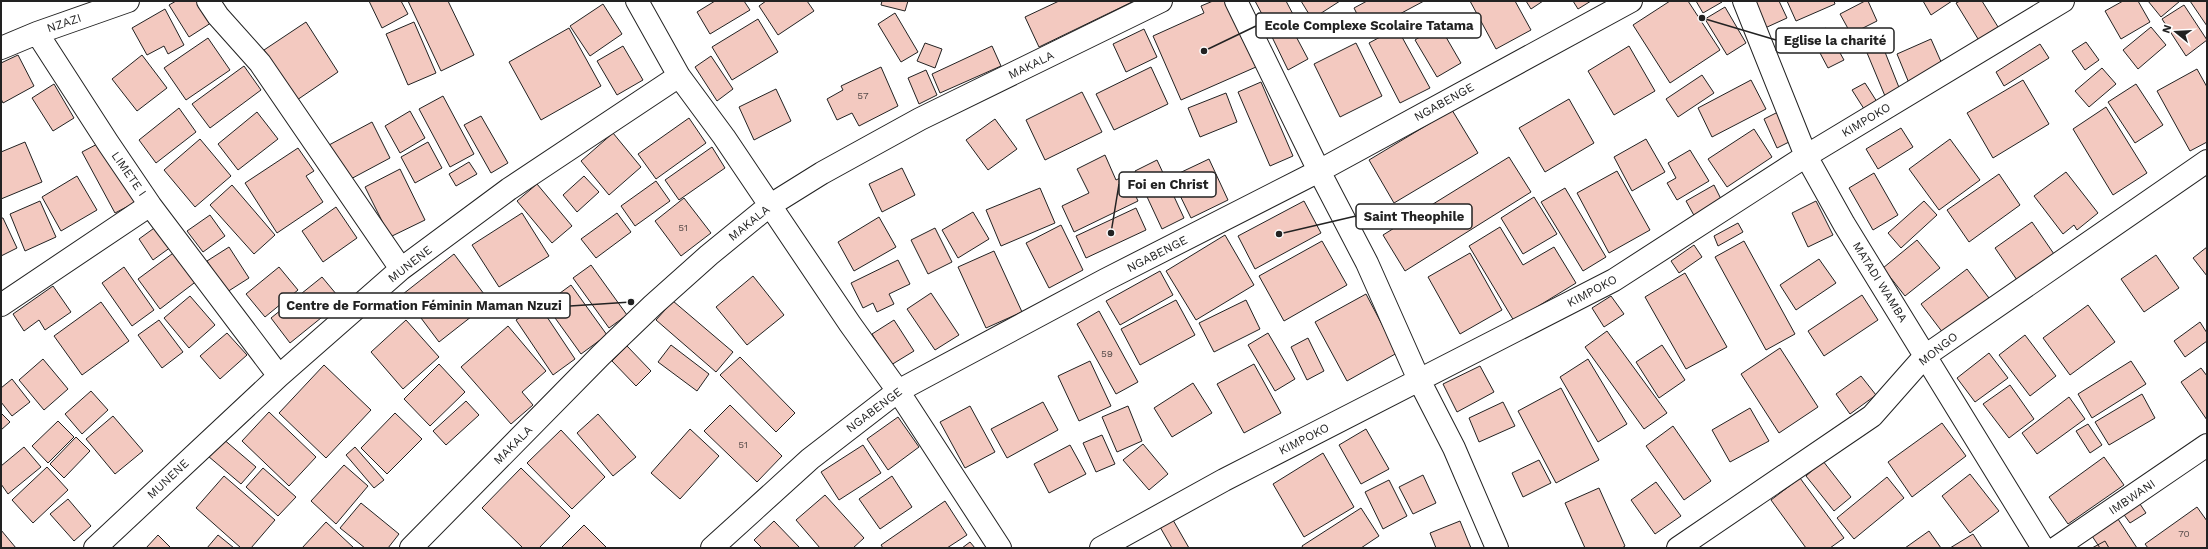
<svg xmlns="http://www.w3.org/2000/svg" width="2208" height="549" viewBox="0 0 2208 549" font-family="'Work Sans',sans-serif">
  <style>
    .building { fill: #f3c9c0; stroke: #222 }
    .lines { fill: none; stroke-linecap: round; stroke-linejoin: round }
    .minor-casing { stroke: #222; stroke-width: 24 }
    .minor { stroke: #fff; stroke-width: 22 }
    .labels { text-anchor: middle; stroke-width: 3; stroke-linejoin: round; paint-order: stroke }
    .number-label { font-size: 10px; fill: #564c4a }
    .street-label { font-size: 12px; fill: #222; stroke: #fff }
    .leader { fill: none; stroke: #222; stroke-width: 1.5 }
    .callout-dot { fill: #222; stroke: #fff; stroke-width: 1.5 }
    .callout { fill: #fff; stroke: #222; stroke-width: 1.5 }
    .callout-label { font-size: 13px; text-anchor: middle; font-weight: bold; fill: #222 }
  </style>
  <rect width="100%" height="100%" fill="#fff"/>
  <path class="building" d="M176 1H201L214 21 189 37 169 5Z
    M369 1H401L408 14 382 28Z
    M408 1H448L474 55 441 71Z
    M715 1H744L750 10 710 34 697 12Z
    M766 1H807L814 11 778 35 759 6Z
    M882 1H908L905 11 881 5Z
    M1059 1H1134L1039 47 1025 17Z
    M1213 1H1227L1256 67 1181 100 1153 36 1204 13 1201 6Z
    M1255 1H1286L1295 18 1271 31Z
    M1301 1H1340L1312 19Z
    M1367 1H1424L1366 32 1354 8Z
    M1470 1H1515L1531 30 1496 49Z
    M1526 1H1543L1531 9Z
    M1573 1H1591L1578 9Z
    M1670 1H1688L1720 50 1670 83 1633 25Z
    M1696 1H1722V2L1703 13Z
    M1753 1H1779L1787 18 1765 28Z
    M1787 1H1834L1835 4 1796 21Z
    M1865 1H1868L1877 21 1851 34 1840 14Z
    M1923 1H1952L1931 15Z
    M1960 1H1982L2003 35 1983 47 1956 3Z
    M2123 1H2138L2150 22 2121 39 2105 11Z
    M2148 1H2180L2161 17Z
    M2190 1H2207V26Z
    M603 4 622 34 590 56 570 26Z
    M2184 5 2207 40 2186 56 2162 19Z
    M1725 7 1746 43 1727 55 1705 19Z
    M165 9 184 45 168 54 164 46 147 55 132 28Z
    M895 13 918 52 901 62 878 24Z
    M758 19 778 52 732 80 712 47Z
    M306 22 338 72 297 100 264 50Z
    M414 22 436 73 408 85 386 34Z
    M1439 25 1461 63 1437 77 1415 40Z
    M1291 27 1308 59 1288 70 1272 37Z
    M2151 27 2166 45 2138 69 2123 50Z
    M569 28 601 86 541 120 509 62Z
    M1397 28 1430 88 1400 103 1369 43Z
    M1826 28 1844 60 1828 68 1811 36Z
    M1144 29 1157 57 1126 72 1113 44Z
    M208 38 230 70 186 100 164 68Z
    M1931 39 1946 73 1911 88 1897 54Z
    M1881 42 1900 90 1885 96 1865 48Z
    M2086 42 2099 60 2085 70 2072 51Z
    M925 43 942 49 935 68 917 61Z
    M1356 43 1382 96 1340 117 1314 64Z
    M2040 44 2049 58 2004 86 1996 72Z
    M623 46 643 80 617 95 597 61Z
    M992 46 1001 66 940 93 932 74Z
    M1629 46 1655 91 1614 115 1588 71Z
    M18 55 34 86 3 103 1 99V63Z
    M142 55 167 88 137 111 112 79Z
    M711 56 733 89 717 101 695 67Z
    M244 66 261 90 210 128 192 104Z
    M881 67 898 106 859 126 852 113 837 120 827 99 843 90 841 86Z
    M1151 67 1168 104 1114 130 1096 94Z
    M2102 68 2116 84 2089 107 2075 91Z
    M2197 69 2207 87V142L2190 151 2157 91Z
    M926 70 937 95 919 104 908 78Z
    M1702 75 1714 93 1678 117 1666 99Z
    M1751 80 1766 109 1712 137 1698 108Z
    M2023 80 2049 124 1993 158 1967 113Z
    M1261 82 1293 156 1270 166 1238 92Z
    M1865 83 1879 105 1866 112 1852 90Z
    M54 84 74 118 53 131 32 98Z
    M2136 84 2163 125 2135 143 2108 102Z
    M776 89 791 121 754 140 739 107Z
    M1082 92 1102 132 1045 160 1026 120Z
    M1226 93 1237 122 1200 137 1188 108Z
    M443 96 474 154 450 167 419 109Z
    M1569 99 1594 143 1545 172 1519 128Z
    M2106 107 2147 173 2113 195 2073 129Z
    M179 108 196 132 156 163 139 140Z
    M1452 110 1478 153 1394 203 1369 160Z
    M410 111 425 138 400 153 385 126Z
    M257 112 278 139 238 170 218 144Z
    M1778 112 1791 141 1777 148 1764 119Z
    M481 116 508 163 491 173 464 125Z
    M689 118 706 143 656 179 638 154Z
    M995 119 1017 149 988 170 966 140Z
    M372 122 390 158 347 181 329 145Z
    M1901 128 1913 147 1878 169 1866 149Z
    M1754 129 1772 157 1727 187 1708 159Z
    M613 133 641 167 609 195 581 161Z
    M200 139 231 176 195 207 164 170Z
    M1646 139 1665 172 1632 191 1614 157Z
    M1950 139 1980 180 1939 210 1909 169Z
    M103 141 136 202 115 213 82 152Z
    M25 142 42 182 1 199V152Z
    M428 142 442 168 415 183 401 157Z
    M712 147 725 168 679 200 665 180Z
    M298 148 314 171 306 176 323 202 277 233 245 183Z
    M1690 150 1709 181 1677 200 1667 183 1676 178 1668 163Z
    M1105 155 1116 180 1126 175 1138 201 1074 232 1062 206 1089 193 1077 169Z
    M1509 157 1531 192 1405 271 1383 235Z
    M1209 159 1228 200 1191 218 1171 177Z
    M1157 160 1184 218 1162 229 1135 171Z
    M469 162 477 174 456 186 449 174Z
    M902 168 915 195 882 212 869 184Z
    M400 169 425 220 390 237 365 187Z
    M1617 171 1650 230 1609 253 1577 193Z
    M2066 172 2098 213 2077 230 2074 225 2063 234 2034 196Z
    M1874 173 1898 215 1873 230 1849 188Z
    M1999 174 2020 205 1969 242 1947 210Z
    M77 176 97 210 61 231 42 197Z
    M584 176 599 192 577 212 563 195Z
    M656 181 670 201 635 226 621 206Z
    M537 184 572 226 552 243 517 201Z
    M232 185 275 235 254 254 210 205Z
    M1714 185 1723 203 1696 219 1686 201Z
    M1040 188 1055 223 1001 246 986 210Z
    M1565 188 1606 257 1583 271 1541 202Z
    M1534 197 1557 234 1523 254 1501 218Z
    M684 198 711 233 681 256 655 221Z
    M40 201 56 237 25 251 10 214Z
    M1304 201 1321 233 1255 269 1238 236Z
    M1816 201 1833 235 1808 247 1792 213Z
    M1924 201 1937 215 1901 248 1888 233Z
    M336 207 357 238 323 262 302 231Z
    M1136 208 1146 230 1086 258 1076 236Z
    M973 212 989 239 958 258 942 230Z
    M522 213 549 256 499 287 472 245Z
    M617 213 631 232 596 258 581 239Z
    M210 215 225 236 203 252 187 231Z
    M879 217 896 247 854 271 838 242Z
    M1 218H3L17 248 1 256Z
    M2032 222 2054 254 2017 280 1995 248Z
    M1738 223 1743 232 1718 246 1714 236Z
    M1061 225 1083 270 1049 288 1026 243Z
    M157 226 171 247 153 260 139 239Z
    M1500 227 1523 265 1554 247 1576 283 1514 321 1469 246Z
    M935 228 952 262 928 274 911 240Z
    M1225 235 1254 285 1196 320 1166 271Z
    M1917 240 1940 268 1905 296 1883 268Z
    M1322 241 1347 285 1284 321 1259 276Z
    M1744 241 1795 334 1766 350 1715 257Z
    M1694 245 1702 257 1679 273 1671 261Z
    M229 247 249 278 227 292 207 261Z
    M2207 247V276L2193 258Z
    M176 251 198 280 160 309 138 279Z
    M994 251 1022 312 986 328 958 267Z
    M1470 253 1502 310 1460 334 1428 277Z
    M454 254 490 302 439 342 403 294Z
    M2156 255 2179 288 2144 312 2121 279Z
    M1819 259 1836 283 1796 310 1780 285Z
    M898 260 910 284 889 294 894 304 877 312 873 303 863 308 851 283Z
    M591 265 627 315 609 328 573 278Z
    M124 267 154 310 132 326 102 283Z
    M279 267 298 290 265 317 246 294Z
    M1967 269 1989 298 1943 333 1921 304Z
    M1160 271 1173 295 1120 325 1106 301Z
    M1685 273 1727 347 1686 369 1645 297Z
    M753 276 784 315 747 345 716 307Z
    M322 277 342 301 290 343 271 318Z
    M571 285 607 335 581 354 545 304Z
    M53 286 71 312 45 330 39 320 24 331 13 314Z
    M931 293 959 335 935 350 907 309Z
    M1366 294 1397 353 1347 381 1315 322Z
    M1862 295 1878 320 1824 356 1808 331Z
    M190 296 215 325 189 348 164 318Z
    M1611 296 1624 314 1604 327 1592 308Z
    M1176 300 1195 335 1140 365 1121 329Z
    M1246 300 1260 329 1214 352 1199 323Z
    M673 301 733 352 716 372 656 320Z
    M101 302 129 341 82 375 54 336Z
    M539 305 575 359 553 375 516 320Z
    M2088 305 2115 342 2070 375 2043 338Z
    M1099 311 1138 382 1116 394 1077 324Z
    M159 320 183 352 162 368 138 335Z
    M406 320 439 357 403 389 371 352Z
    M894 320 914 351 891 365 872 334Z
    M2200 322 2207 333V341L2185 357 2174 341Z
    M508 326 546 371 522 392 533 405 511 424 461 367Z
    M1607 331 1667 413 1644 429 1585 347Z
    M227 333 247 355 220 379 200 356Z
    M1268 333 1295 379 1275 391 1248 345Z
    M2025 335 2056 376 2030 396 1999 355Z
    M1308 338 1324 371 1307 380 1291 347Z
    M671 345 709 374 697 391 658 362Z
    M1662 345 1685 380 1659 398 1636 362Z
    M627 346 651 371 636 386 612 361Z
    M1780 348 1818 407 1779 433 1741 374Z
    M1989 353 2008 378 1975 402 1957 378Z
    M740 357 795 413 776 432 720 375Z
    M43 359 68 389 44 410 19 380Z
    M1588 359 1627 424 1598 442 1560 377Z
    M1090 361 1111 406 1079 421 1058 376Z
    M2131 361 2146 384 2092 418 2078 394Z
    M439 364 465 392 430 426 404 399Z
    M1254 364 1281 413 1244 433 1217 384Z
    M324 365 371 410 326 458 279 413Z
    M1480 366 1494 392 1457 412 1443 384Z
    M2201 368 2207 376V420L2181 382Z
    M1861 376 1876 395 1850 414 1836 394Z
    M12 379 30 402 12 416 1 402V388Z
    M1193 383 1212 413 1172 437 1154 408Z
    M2010 385 2034 419 2009 438 1983 404Z
    M1561 388 1599 460 1556 483 1518 411Z
    M91 391 108 410 82 434 65 414Z
    M2142 394 2155 418 2109 445 2095 422Z
    M2069 397 2085 419 2037 454 2022 433Z
    M466 401 479 415 446 445 433 431Z
    M1043 402 1058 430 1007 458 991 429Z
    M1503 402 1515 426 1479 442 1469 418Z
    M730 405 782 456 757 482 704 431Z
    M970 406 995 452 965 468 940 422Z
    M1128 406 1142 441 1117 452 1102 417Z
    M1750 408 1769 441 1730 462 1712 430Z
    M269 412 316 457 289 486 242 441Z
    M1 413 10 422 1 430Z
    M395 413 422 439 387 474 361 448Z
    M598 414 636 457 613 476 577 433Z
    M113 416 143 451 115 474 86 439Z
    M898 417 919 447 888 470 867 439Z
    M58 421 74 437 48 463 32 446Z
    M1942 423 1966 456 1912 497 1888 462Z
    M2088 424 2102 445 2090 453 2076 431Z
    M1673 426 1711 481 1684 500 1646 446Z
    M690 429 719 456 680 499 651 473Z
    M1366 429 1389 469 1361 484 1339 445Z
    M561 430 605 477 572 509 527 463Z
    M1102 435 1115 464 1096 472 1083 443Z
    M76 437 90 451 64 478 50 464Z
    M222 438 256 467 241 484 208 456Z
    M1143 444 1168 474 1149 490 1123 460Z
    M863 445 881 473 839 500 821 472Z
    M1070 445 1086 474 1049 493 1034 464Z
    M24 447 41 467 8 494 1 484V466Z
    M355 447 384 480 374 488 346 455Z
    M1323 453 1354 507 1304 537 1273 484Z
    M2104 457 2124 485 2068 524 2049 497Z
    M1539 460 1551 483 1523 497 1512 473Z
    M1823 461 1851 497 1834 511 1806 476Z
    M344 465 368 486 336 524 311 501Z
    M47 467 68 490 33 523 12 500Z
    M263 468 296 497 278 516 246 487Z
    M521 468 570 516 539 548H523L482 508Z
    M1970 474 1999 511 1970 533 1942 496Z
    M1423 475 1436 503 1413 514 1399 487Z
    M224 476 275 520 251 548H241L196 508Z
    M892 476 912 507 880 529 859 499Z
    M1887 477 1904 498 1854 539 1837 518Z
    M1800 478 1844 538 1830 548H1806L1771 500Z
    M1389 480 1407 516 1383 529 1365 492Z
    M1656 482 1681 516 1655 534 1631 500Z
    M1599 488 1625 546 1622 548H1585L1565 503Z
    M825 495 864 538 853 548H820L796 520Z
    M68 499 91 526 74 541 50 514Z
    M945 501 967 535 947 548H883L881 545Z
    M2138 501 2146 513 2130 523 2122 512Z
    M361 503 399 534 388 548H365L340 528Z
    M2197 507 2207 521V548H2148L2145 544Z
    M1361 508 1379 536 1361 548H1303L1302 546Z
    M2116 516 2137 548H2100L2090 533Z
    M1173 520 1189 548H1172L1160 527Z
    M774 521 800 548H762L754 540Z
    M1460 521 1471 548H1436L1430 533Z
    M326 522 354 548H302Z
    M584 525 607 548H561Z
    M1 530 16 548H1Z
    M1929 531 1941 548H1905Z
    M1973 534 1982 548H1950Z
    M158 535 171 548H146Z
    M218 535 234 548H207Z
    M2105 541 2109 548H2092Z
    M970 542 975 548H962Z"/>
  <g class="lines">
    <g class="minor-casing">
      <path id="minor" d="M208 1 218 16 260 63 401 269
        M637 1 679 76 724 137 850 324 898 391 1000 548
        M1236 1 1319 171 1367 263 1419 380 1454 448 1497 548
        M1744 1 1806 156 1844 224 2043 548
        M1 48 37 33 128 1
        M150 205 279 376
        M1 305 150 205 108 143 37 33
        M95 548 279 376 401 269 509 189 679 76
        M411 548 601 355 653 305 709 255 769 206 822 173 920 119 1161 1
        M712 548 810 459 898 391 1105 280 1319 171 1631 1
        M1101 548 1224 480 1614 280 1806 156 2063 1
        M1678 548 1872 416 1925 356 2207 161
        M2056 548 2207 445"/>
    </g>
    <use href="#minor" class="minor"/>
  </g>
  <g class="labels">
    <g class="number-label">
      <text x="863" y="99">57</text>
      <text x="683" y="231">51</text>
      <text x="1107" y="357">59</text>
      <text x="743" y="448">51</text>
      <text x="2184" y="537">70</text>
    </g>
    <g class="street-label">
      <text transform="translate(64 23) rotate(-19)" y="4">NZAZI</text>
      <text transform="translate(1031 65) rotate(-26)" y="4">MAKALA</text>
      <text transform="translate(1444 102) rotate(-29)" y="4">NGABENGE</text>
      <text transform="translate(1866 120) rotate(-31)" y="4">KIMPOKO</text>
      <text transform="translate(129 174) rotate(55)" y="4">LIMETE I</text>
      <text transform="translate(749 223) rotate(-39)" y="4">MAKALA</text>
      <text transform="translate(1157 254) rotate(-27)" y="4">NGABENGE</text>
      <text transform="translate(410 264) rotate(-38)" y="4">MUNENE</text>
      <text transform="translate(1880 282) rotate(58)" y="4">MATADI WAMBA</text>
      <text transform="translate(1592 291) rotate(-28)" y="4">KIMPOKO</text>
      <text transform="translate(1938 349) rotate(-38)" y="4">MONGO</text>
      <text transform="translate(874 410) rotate(-37)" y="4">NGABENGE</text>
      <text transform="translate(1304 439) rotate(-27)" y="4">KIMPOKO</text>
      <text transform="translate(513 445) rotate(-45)" y="4">MAKALA</text>
      <text transform="translate(168 479) rotate(-43)" y="4">MUNENE</text>
      <text transform="translate(2132 497) rotate(-34)" y="4">IMBWANI</text>
    </g>
  </g>
  <path class="leader" d="M1204 51L1256 26M1702 18L1776 40M1111 233L1119 184M1279 234L1356 216M631 302L570 306"/>
  <g class="callout-dot">
    <circle cx="1204" cy="51" r="4"/>
    <circle cx="1702" cy="18" r="4"/>
    <circle cx="1111" cy="233" r="4"/>
    <circle cx="1279" cy="234" r="4"/>
    <circle cx="631" cy="302" r="4"/>
  </g>
  <g class="callout">
    <rect x="1256" y="13" width="225" height="25" rx="4"/>
    <rect x="1776" y="28" width="118" height="25" rx="4"/>
    <rect x="1119" y="172" width="97" height="25" rx="4"/>
    <rect x="1356" y="204" width="116" height="25" rx="4"/>
    <rect x="279" y="293" width="291" height="25" rx="4"/>
  </g>
  <g class="callout-label">
    <text x="1369" y="30">Ecole Complexe Scolaire Tatama</text>
    <text x="1835" y="45">Eglise la charité</text>
    <text x="1168" y="189">Foi en Christ</text>
    <text x="1414" y="221">Saint Theophile</text>
    <text x="424" y="310">Centre de Formation Féminin Maman Nzuzi</text>
  </g>
  <rect width="2208" height="549" fill="none" stroke="#222222" stroke-width="4"/>
  <g transform="translate(2176 32) rotate(288)" stroke="#ffffff" stroke-width="3" paint-order="stroke">
  <path d="M0-3L7 15L0 10L-7 15Z" fill="#222222"/>
  <text y="-6" font-size="11" font-weight="bold" text-anchor="middle" fill="#222222">N</text>
  </g>
</svg>
